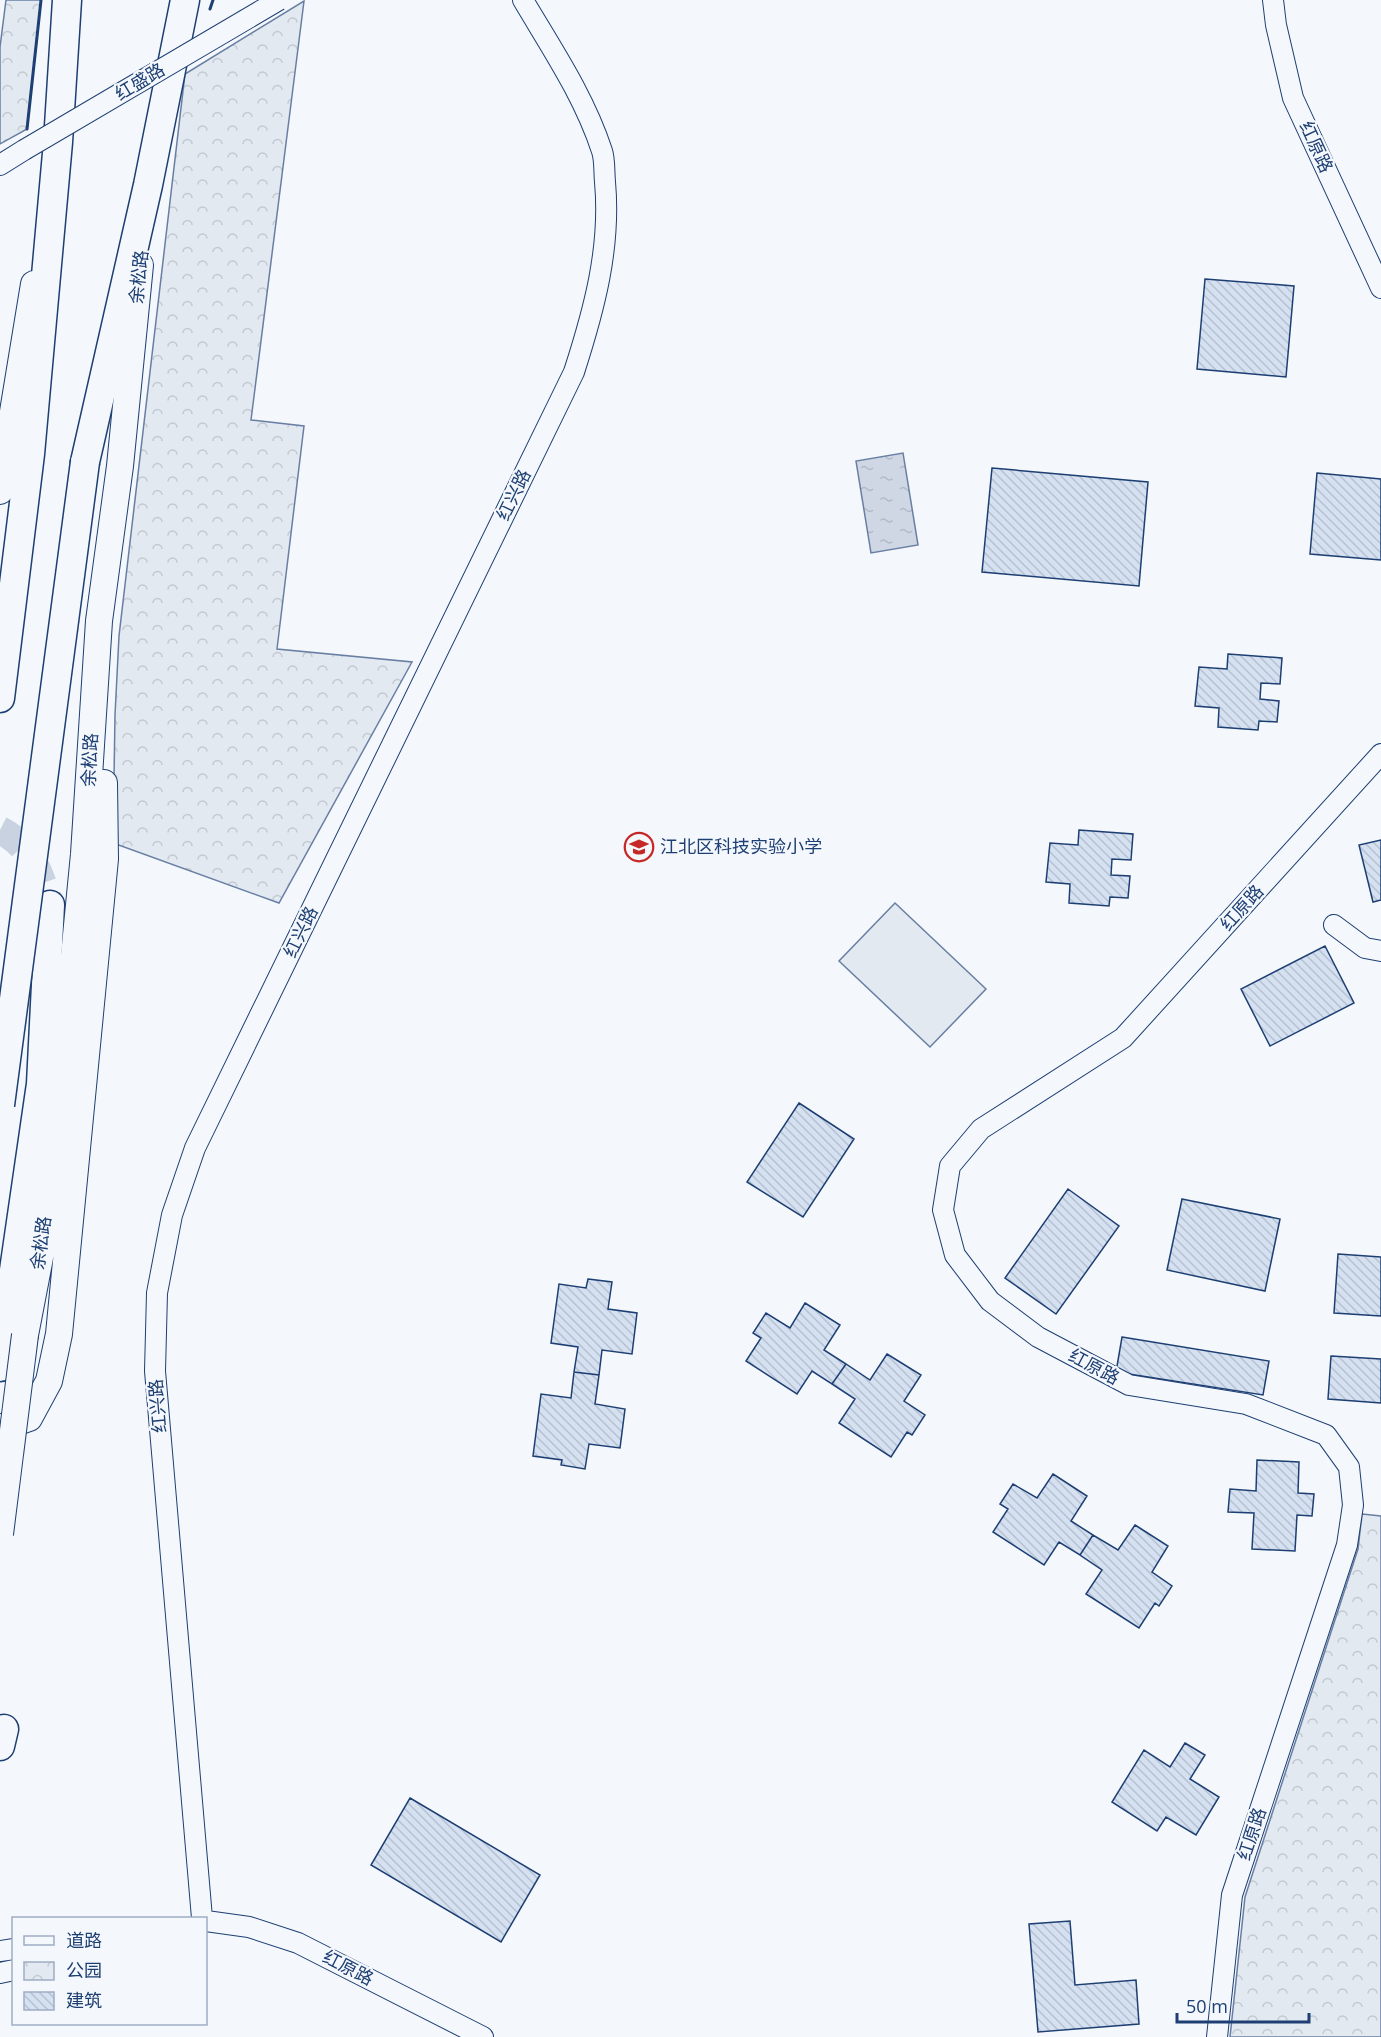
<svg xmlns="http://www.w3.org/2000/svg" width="1381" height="2037" viewBox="0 0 1381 2037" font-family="'Open Sans','Noto Sans SC',sans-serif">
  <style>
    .park { fill: url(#park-crowns); stroke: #687fa3; stroke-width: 1.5 }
    .garden { fill: #e3e9f0; stroke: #687fa3; stroke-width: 1.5 }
    .water { fill: url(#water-ripples); stroke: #687fa3; stroke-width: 1.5 }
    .building { fill: url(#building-back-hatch); stroke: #1d3f73; stroke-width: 1.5 }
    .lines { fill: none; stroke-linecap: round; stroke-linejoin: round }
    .highway-tunnel { stroke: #c9d2e0; stroke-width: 28; stroke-dasharray: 28 14; stroke-linecap: butt }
    .minor-casing { stroke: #1d3f73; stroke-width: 22 }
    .major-casing { stroke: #1d3f73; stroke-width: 28 }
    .highway-casing { stroke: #1d3f73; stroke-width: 31 }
    .minor { stroke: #f4f7fb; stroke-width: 20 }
    .major { stroke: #f4f7fb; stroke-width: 26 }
    .highway { stroke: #f4f7fb; stroke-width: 28 }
    .minor-bridge-casing { stroke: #1d3f73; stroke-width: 22; stroke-linecap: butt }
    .major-bridge-casing { stroke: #1d3f73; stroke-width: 28; stroke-linecap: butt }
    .highway-bridge-casing { stroke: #1d3f73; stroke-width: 31; stroke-linecap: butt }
    .minor-bridge { stroke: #f4f7fb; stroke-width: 20 }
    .major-bridge { stroke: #f4f7fb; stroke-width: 26 }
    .highway-bridge { stroke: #f4f7fb; stroke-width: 28 }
    .wall { stroke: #1d3f73; stroke-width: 3 }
    .labels { text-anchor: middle; stroke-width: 4.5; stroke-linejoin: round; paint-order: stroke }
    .street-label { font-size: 18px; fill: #1d3f73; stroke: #f4f7fb }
    .poi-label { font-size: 18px; fill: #1d3f73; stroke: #f4f7fb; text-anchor: start }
  </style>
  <defs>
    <pattern id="park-crowns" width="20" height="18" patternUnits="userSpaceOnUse" patternTransform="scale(1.5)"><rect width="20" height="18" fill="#e3e9f0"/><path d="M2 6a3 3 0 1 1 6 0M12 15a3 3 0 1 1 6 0" fill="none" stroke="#c2c9d1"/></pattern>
    <pattern id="water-ripples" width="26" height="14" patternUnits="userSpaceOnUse" patternTransform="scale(1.5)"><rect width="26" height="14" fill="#cfd7e4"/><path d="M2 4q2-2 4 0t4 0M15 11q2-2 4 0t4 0" fill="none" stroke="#b1bac7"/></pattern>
    <pattern id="building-back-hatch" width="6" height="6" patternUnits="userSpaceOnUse" patternTransform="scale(1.5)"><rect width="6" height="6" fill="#d5e0f0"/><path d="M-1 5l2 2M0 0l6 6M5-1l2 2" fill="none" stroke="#b6c1d1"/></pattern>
  </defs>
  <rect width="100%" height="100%" fill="#f4f7fb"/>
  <path class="park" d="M6 0H41L27 129 0 144V47Z
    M304 1 251 420 304 426 277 649 412 662 279 903 113 843 115 715 119 636 185 74Z
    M1362 1514 1381 1516V2037H1230L1245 1897 1358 1549Z"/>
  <path class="garden" d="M895 903 986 989 930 1047 839 961Z"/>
  <path class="water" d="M903 453 918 545 871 553 856 461Z"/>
  <path class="building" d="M1205 279 1294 286 1286 377 1197 369Z
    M992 468 1148 482 1139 586 982 572Z
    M1317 473 1381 479V560L1310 554Z
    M1228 654 1282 658 1280 684 1261 683 1260 699 1279 701 1277 722 1259 721 1258 730 1218 727 1219 708 1195 706 1199 667 1227 669Z
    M1079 830 1133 834 1131 860 1112 859 1111 875 1130 876 1128 898 1110 897 1109 906 1069 903 1070 884 1046 882 1050 843 1078 845Z
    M1381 840V900L1373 902 1359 845Z
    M1325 946 1354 1003 1270 1046 1241 989Z
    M799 1103 854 1139 803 1217 747 1182Z
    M1068 1189 1119 1226 1056 1314 1005 1278Z
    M1182 1199 1280 1219 1265 1291 1167 1270Z
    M1338 1254 1381 1257V1316L1334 1313Z
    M588 1279 612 1282 608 1309 637 1313 632 1354 602 1350 599 1375 574 1372 578 1347 551 1343 559 1284 586 1288Z
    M805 1303 840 1325 824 1350 846 1364 832 1384 812 1371 797 1394 746 1361 761 1338 753 1333 766 1313 790 1328Z
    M1122 1337 1269 1361 1263 1395 1116 1372Z
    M887 1354 921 1375 904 1401 925 1415 912 1435 907 1432 891 1457 839 1423 855 1399 832 1384 846 1364 870 1380Z
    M1331 1356 1381 1359V1403L1328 1399Z
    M574 1372 599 1375 595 1404 625 1409 620 1448 589 1444 585 1469 561 1465 562 1460 533 1456 541 1394 571 1398Z
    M1257 1460 1299 1462 1298 1493 1314 1494 1312 1516 1297 1515 1295 1551 1252 1549 1254 1513 1228 1512 1230 1489 1256 1491Z
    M1053 1474 1087 1496 1071 1521 1093 1535 1080 1555 1059 1542 1044 1565 993 1532 1008 1509 1000 1504 1013 1484 1037 1498Z
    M1135 1525 1168 1546 1152 1572 1172 1586 1159 1606 1155 1603 1139 1628 1086 1594 1102 1570 1080 1555 1093 1535 1118 1550Z
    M1185 1743 1205 1755 1190 1779 1219 1797 1196 1835 1166 1817 1157 1831 1112 1802 1144 1750 1170 1767Z
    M410 1798 540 1875 501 1942 371 1865Z
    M1070 1921 1075 1985 1136 1980 1139 2024 1038 2032 1029 1924Z"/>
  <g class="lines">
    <path class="highway-tunnel" d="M0 830C33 847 39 873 50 905"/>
    <g class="minor-casing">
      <path id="minor" d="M1273 0 1276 25 1293 98 1381 288
        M0 165 24 150
        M1334 925 1365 948 1381 951
        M202 1918 155 1371 157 1293 172 1215 195 1148 574 372C594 310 611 248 605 182 604 172 605 160 602 151 584 96 552 49 523 0
        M206 1921 249 1927 298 1943 483 2037
        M0 1951 14 1949
        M0 1973 14 1970
        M1217 2037 1232 1895 1347 1545 1353 1505 1349 1467 1326 1435 1246 1404 1129 1385 1038 1337 990 1301 955 1255 943 1210 950 1166 981 1129 1123 1038 1381 754"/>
    </g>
    <g class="major-casing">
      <path id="major" d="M0 491 34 284
        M25 1335 42 1247 60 1099 84 854 99 621 120 466 140 265
        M0 1428 29 1418 49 1381 59 1334 105 859 104 783"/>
    </g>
    <g class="highway-casing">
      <path id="highway" d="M85 462 148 185 185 0
        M0 698 30 454 58 142 67 0
        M0 1367 41 1084 50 905
        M0 1746 4 1729"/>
    </g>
    <use href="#minor" class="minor"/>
    <use href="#major" class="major"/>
    <use href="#highway" class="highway"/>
    <g class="minor-bridge-casing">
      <path id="minor-bridge" d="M24 150 279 0"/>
    </g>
    <g class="major-bridge-casing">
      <path id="major-bridge" d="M0 1534 25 1335"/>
    </g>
    <g class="highway-bridge-casing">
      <path id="highway-bridge" d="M0 1105 85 462"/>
    </g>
    <use href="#minor-bridge" class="minor-bridge"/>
    <use href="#major-bridge" class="major-bridge"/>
    <use href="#highway-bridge" class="highway-bridge"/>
    <path class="wall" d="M210 9 213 0
      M27 129 41 0"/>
  </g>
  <defs>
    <g id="school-ring" transform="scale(1.5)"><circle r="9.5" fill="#f4f7fb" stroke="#c62828" stroke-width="1.5"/><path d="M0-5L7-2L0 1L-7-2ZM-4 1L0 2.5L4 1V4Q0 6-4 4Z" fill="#c62828"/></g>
  </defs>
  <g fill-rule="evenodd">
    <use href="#school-ring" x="639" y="847"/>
  </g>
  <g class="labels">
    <g class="street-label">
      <text transform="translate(140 82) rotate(-31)" y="6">红盛路</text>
      <text transform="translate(1316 147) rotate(65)" y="6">红原路</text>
      <text transform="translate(139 277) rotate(-84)" y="6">余松路</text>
      <text transform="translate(514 495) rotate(-64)" y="6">红兴路</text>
      <text transform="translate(90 760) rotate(-87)" y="6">余松路</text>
      <text transform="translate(1242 908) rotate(-48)" y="6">红原路</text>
      <text transform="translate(301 932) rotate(-64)" y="6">红兴路</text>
      <text transform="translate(41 1243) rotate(-82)" y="6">余松路</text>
      <text transform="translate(1094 1367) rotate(28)" y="6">红原路</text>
      <text transform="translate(158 1406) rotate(-95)" y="6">红兴路</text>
      <text transform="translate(1252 1834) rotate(-72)" y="6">红原路</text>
      <text transform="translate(348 1968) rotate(27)" y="6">红原路</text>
    </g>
    <g class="poi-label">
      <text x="660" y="853">江北区科技实验小学</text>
    </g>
  </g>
  <rect x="12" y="1917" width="195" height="108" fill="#f4f7fb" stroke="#9eadc5" stroke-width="1.5"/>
  <rect x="24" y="1936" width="30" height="9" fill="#f4f7fb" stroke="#9eadc5" stroke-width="1.5"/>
  <text x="66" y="1947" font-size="18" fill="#1d3f73">道路</text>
  <rect x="24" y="1962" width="30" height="18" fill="url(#park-crowns)" stroke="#9eadc5" stroke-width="1.5"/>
  <text x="66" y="1977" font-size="18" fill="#1d3f73">公园</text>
  <rect x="24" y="1992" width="30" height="18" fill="url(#building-back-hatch)" stroke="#9eadc5" stroke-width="1.5"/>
  <text x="66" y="2007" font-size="18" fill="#1d3f73">建筑</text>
  <path d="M1177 2013v9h132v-9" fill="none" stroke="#1d3f73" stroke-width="3"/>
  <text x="1186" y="2013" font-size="18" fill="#1d3f73" stroke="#f4f7fb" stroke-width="4.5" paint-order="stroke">50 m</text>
</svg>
